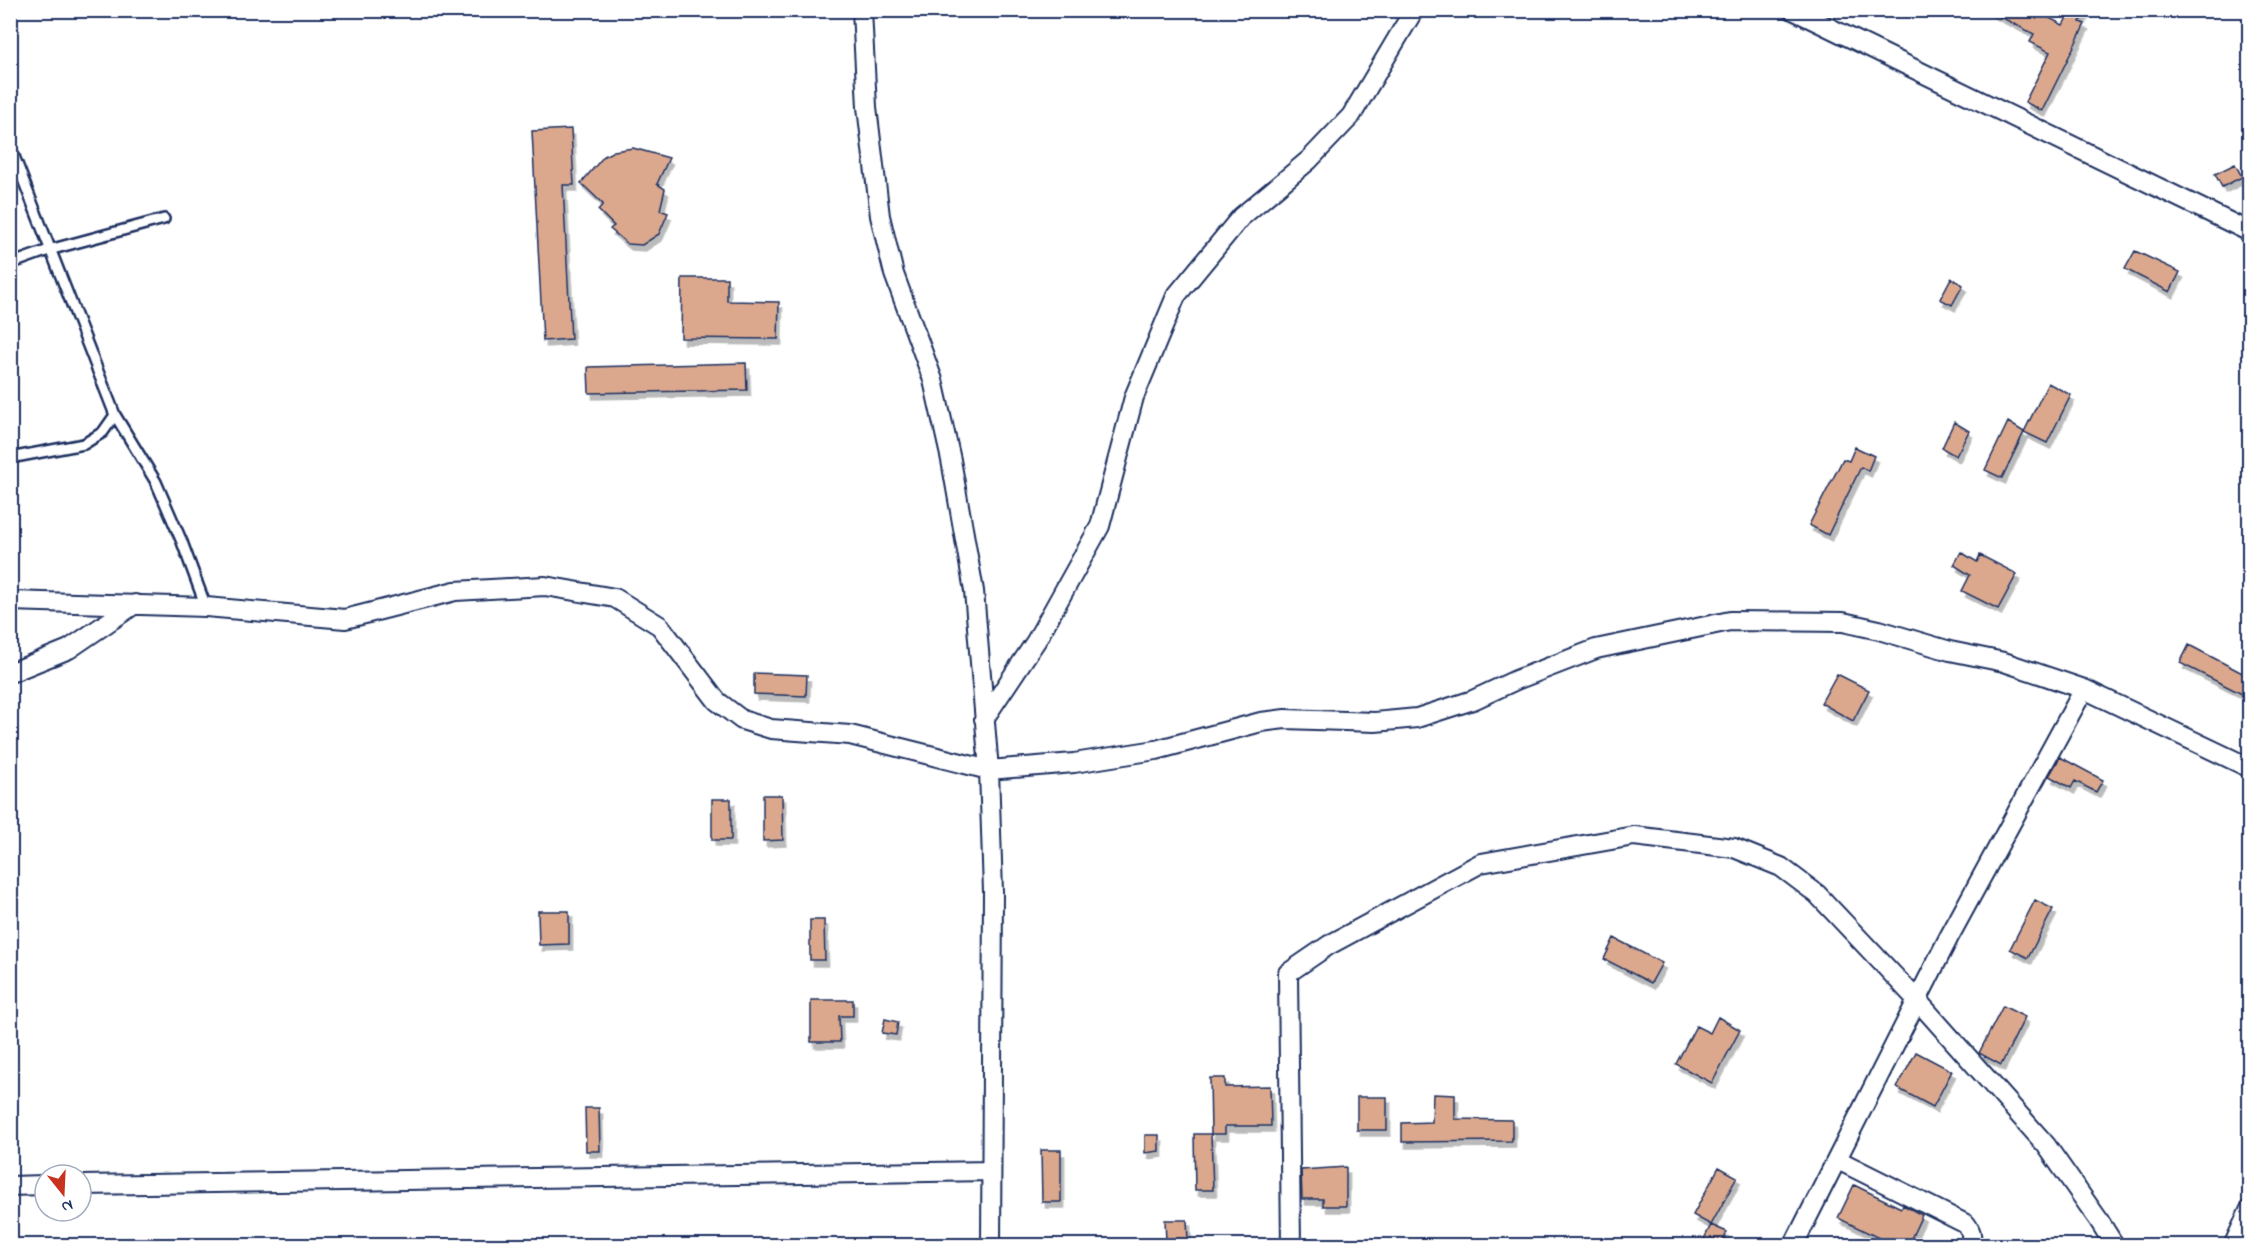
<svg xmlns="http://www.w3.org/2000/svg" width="2260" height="1256" viewBox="0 0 2260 1256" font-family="'Indie Flower',sans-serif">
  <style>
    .building { fill: #dba88e; stroke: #1b2f5e; stroke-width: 1.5; filter: url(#shadow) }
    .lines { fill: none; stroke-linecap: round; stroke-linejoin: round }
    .lane-casing { stroke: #1b2f5e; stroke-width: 14 }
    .street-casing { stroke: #1b2f5e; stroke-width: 22 }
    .lane { stroke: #fff; stroke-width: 9 }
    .street { stroke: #fff; stroke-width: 18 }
  </style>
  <defs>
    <filter id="shadow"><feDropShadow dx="3.5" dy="6" stdDeviation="0" flood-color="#0004"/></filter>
  </defs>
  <rect width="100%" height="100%" fill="#fff"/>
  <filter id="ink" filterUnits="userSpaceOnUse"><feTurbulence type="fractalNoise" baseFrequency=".0167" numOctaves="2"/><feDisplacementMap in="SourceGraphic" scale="12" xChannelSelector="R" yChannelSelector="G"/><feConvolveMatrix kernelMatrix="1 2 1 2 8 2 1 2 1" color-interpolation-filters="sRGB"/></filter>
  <g filter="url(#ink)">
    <path class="building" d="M1987 10H2034L2063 25 2071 10H2086L2080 22 2085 24 2042 111 2025 102 2050 52 2030 42 2034 34Z
      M571 129 574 185H563L571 339 543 341 532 131Z
      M633 148 669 158 657 184 665 189 660 210 668 213 659 234 642 245 628 244 610 229 614 226 598 210 603 204 581 183 604 156 614 151Z
      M2235 164 2242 177 2222 187 2215 174Z
      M2135 251 2180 272 2170 292 2125 269Z
      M682 278H727V301L779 302 778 339 681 338Z
      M1951 278 1963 285 1952 305 1940 299Z
      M746 363 747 390 589 393 588 367Z
      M2048 383 2071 395 2047 443 2024 432Z
      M1954 422 1969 431 1956 456 1942 448Z
      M2008 422 2024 432 2002 478 1985 470Z
      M1855 447 1874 456 1868 471 1861 467 1828 535 1809 525 1843 459 1849 461Z
      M1961 552 1977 562 1980 555 2017 574 1998 609 1962 591 1970 575 1954 565Z
      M2189 645 2250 677V698L2180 663Z
      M754 673 807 675 806 696 754 694Z
      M1837 674 1869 690 1853 721 1821 703Z
      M2060 757 2103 780 2096 792 2075 781 2071 788 2049 776Z
      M763 795H782L783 840 763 841Z
      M712 799H731V840H712Z
      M2035 900 2053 909 2028 958 2010 949Z
      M538 911H569V944L539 945Z
      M810 920H824L825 960H810Z
      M1614 938 1662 963 1651 983 1604 959Z
      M811 1000H853V1016H839L840 1042H811Z
      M2003 1006 2025 1017 2001 1065 1979 1053Z
      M1718 1017 1740 1030 1712 1083 1676 1064 1696 1026 1710 1033Z
      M885 1019 898 1022 896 1035 882 1033Z
      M1916 1052 1952 1071 1933 1107 1897 1088Z
      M1210 1078H1225V1087L1270 1086 1271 1126H1225V1134H1211Z
      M1433 1094 1455 1095V1119L1512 1120V1141L1402 1142V1123L1432 1122Z
      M1357 1097H1387V1130H1357Z
      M585 1108H599L600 1151H586Z
      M1194 1134H1211L1213 1190H1195Z
      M1145 1135H1159V1151L1145 1153Z
      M1041 1150H1061V1202H1042Z
      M1346 1167V1206H1323V1199H1302L1301 1170Z
      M1719 1167 1737 1177 1711 1225 1693 1215Z
      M1854 1185 1901 1208 1903 1205 1922 1215 1908 1245H1882L1885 1241 1838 1218Z
      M1165 1220H1187L1188 1241H1166Z
      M1711 1225 1727 1232 1721 1245H1701Z"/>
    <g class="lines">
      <g class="lane-casing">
        <path id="lane" d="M10 146 115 415 156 482 182 542 206 607
          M10 264 49 250 164 219
          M10 458 84 444 103 432 115 415"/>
      </g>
      <g class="street-casing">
        <path id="street" d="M862 10 867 107 880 216 894 274 933 380 951 460 974 591 989 770 993 892 991 1246
          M1793 10 2250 232
          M10 601 206 607 345 619 455 591 545 586 615 598 660 626 717 701 742 720 771 729 850 735 989 770 1074 763 1156 750 1261 722 1285 719 1375 722 1417 718 1473 700 1516 680 1596 649 1730 621 1843 622 1879 630 1950 651 2004 662 2084 689 2250 768
          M10 673 69 649 135 604
          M984 719 1036 641 1100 526 1134 397 1176 296 1241 217 1309 160 1351 116 1414 10
          M1838 1160 1966 1224C1972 1232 1973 1237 1968 1246
          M81 1185 991 1171
          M10 1186 45 1185
          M1291 1246 1288 973 1329 945 1481 863 1634 836 1734 848 1781 867 1817 894 1917 1000 2046 1145 2098 1219 2115 1246
          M1793 1246 1949 937 2084 689
          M2233 1246 2250 1209"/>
      </g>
      <use href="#lane" class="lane"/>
      <use href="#street" class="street"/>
    </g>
  </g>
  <rect width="2260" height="1256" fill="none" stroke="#fff" stroke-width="36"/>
  <rect x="18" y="18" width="2224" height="1220" fill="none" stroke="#1b2f5e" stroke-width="2" filter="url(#ink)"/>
  <g transform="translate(63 1193) rotate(162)"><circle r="28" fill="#ffffff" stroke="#a4acbf" stroke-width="1.5"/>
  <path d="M0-4.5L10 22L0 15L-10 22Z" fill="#c8321e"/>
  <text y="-9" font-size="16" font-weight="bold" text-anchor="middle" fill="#1b2f5e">N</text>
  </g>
</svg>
